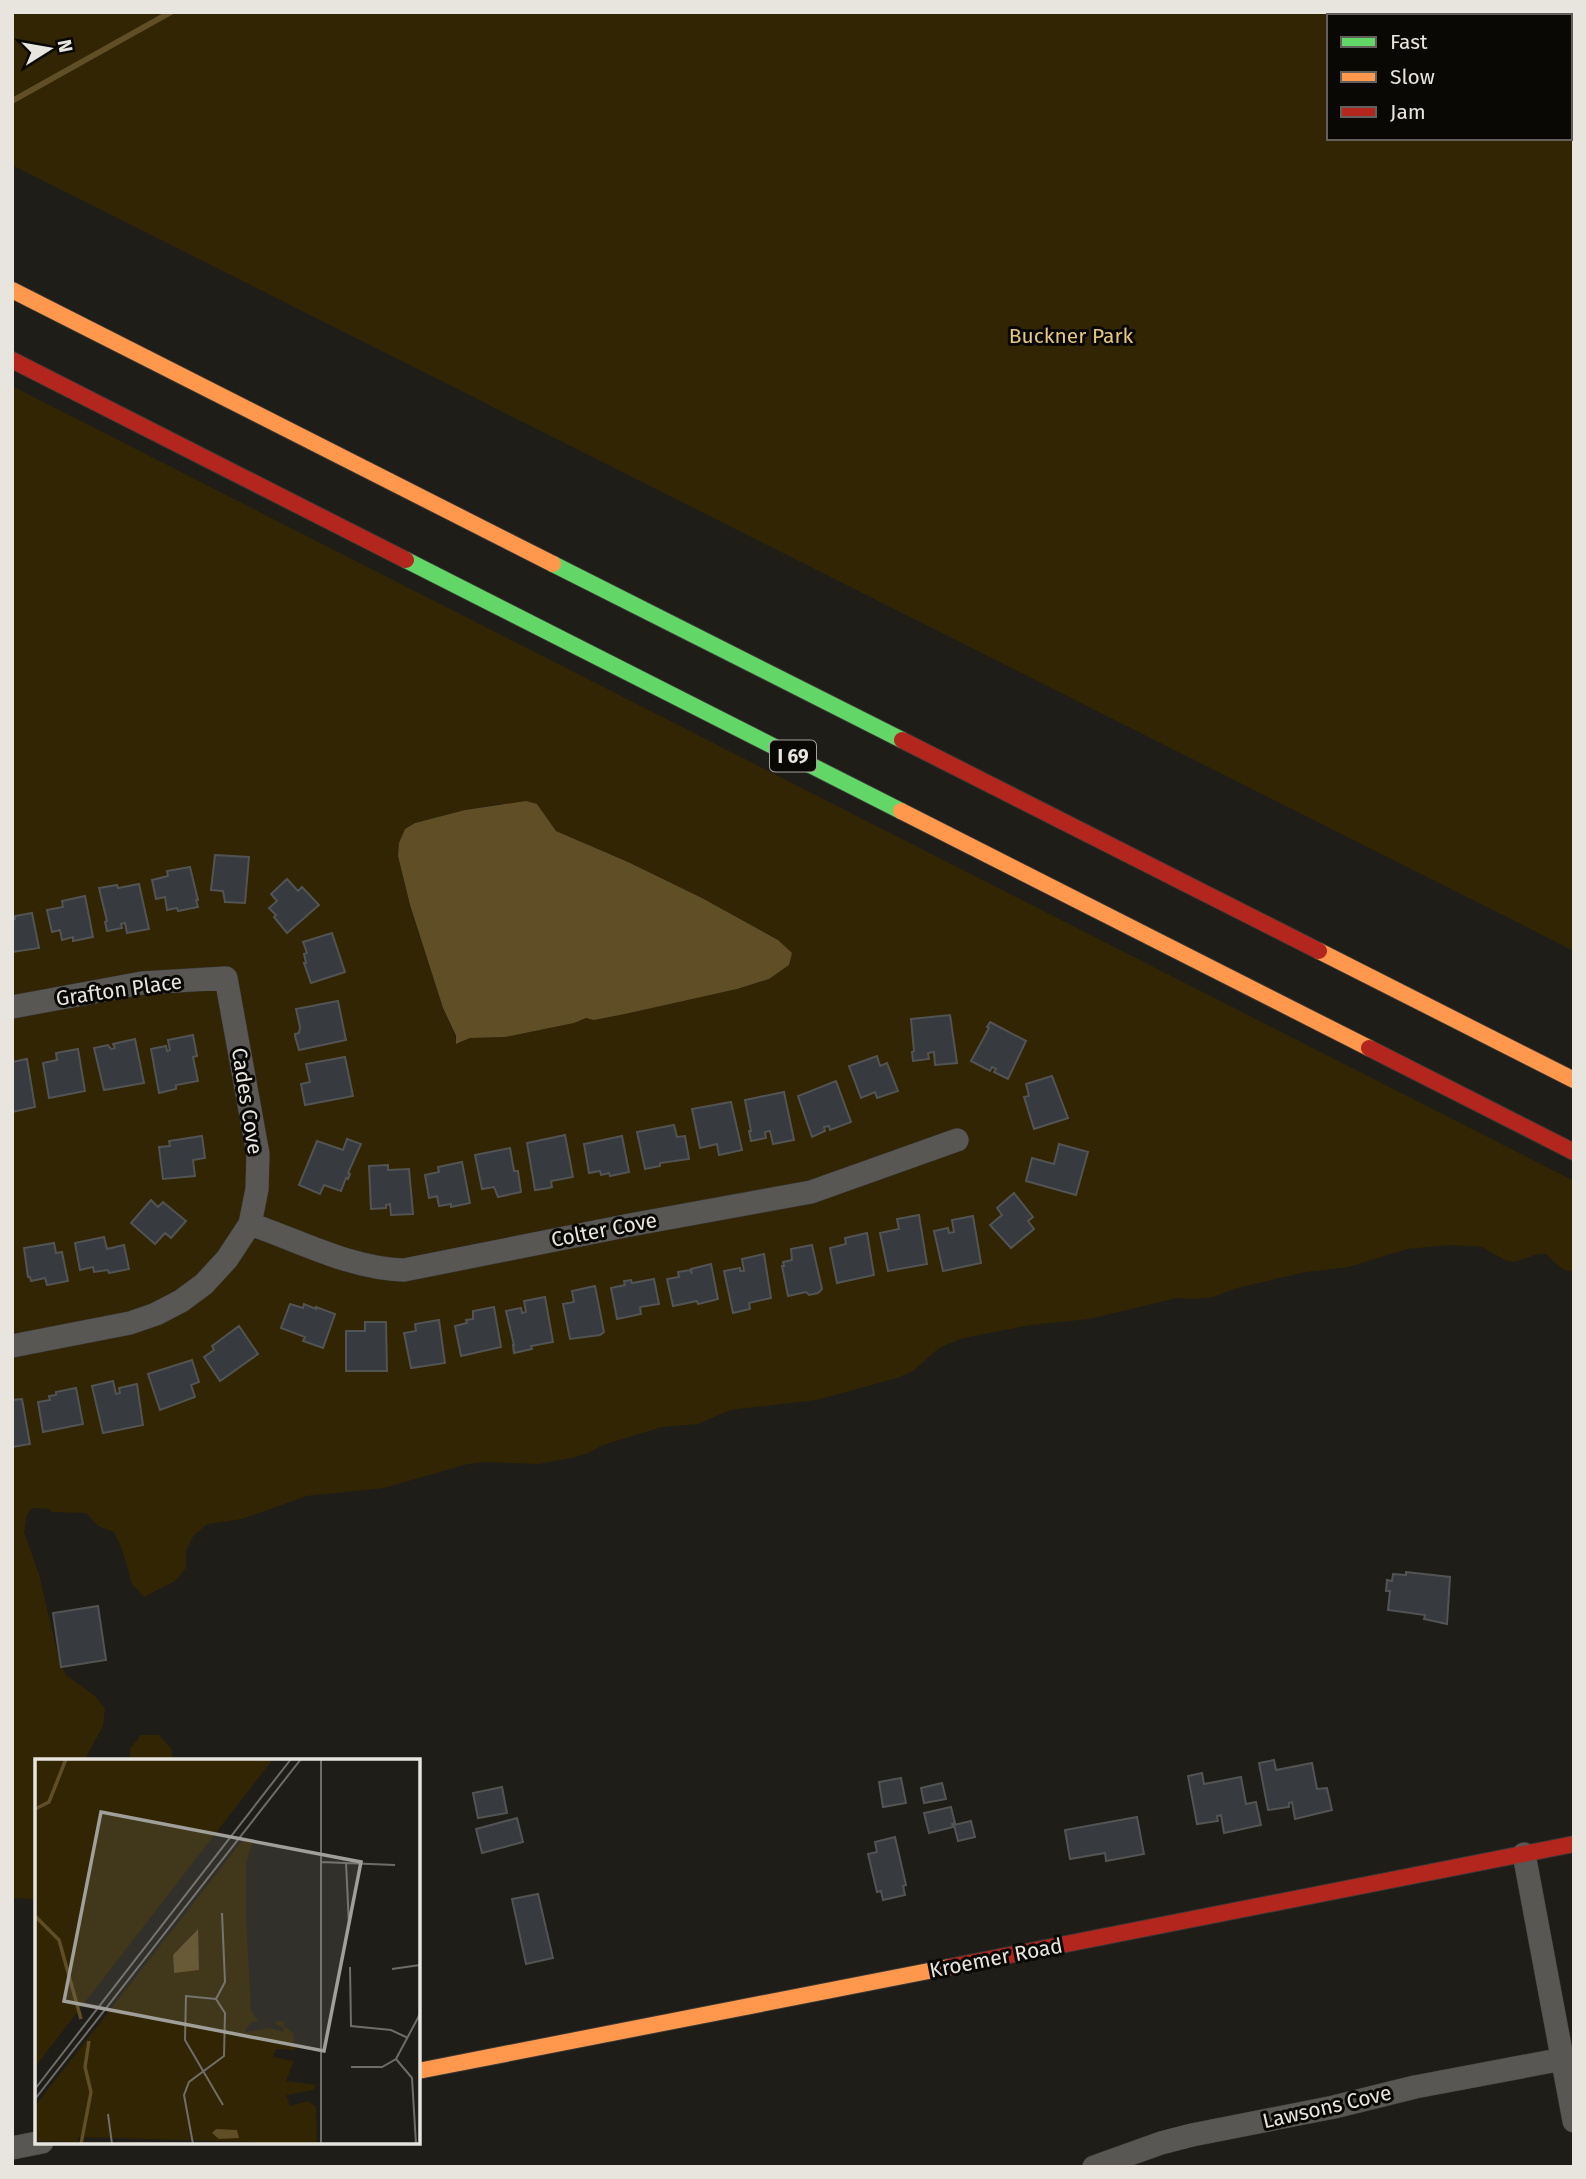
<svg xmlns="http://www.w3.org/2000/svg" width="1586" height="2179" viewBox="0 0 1586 2179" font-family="'Fira Sans',sans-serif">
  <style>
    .green { fill: #312504; fill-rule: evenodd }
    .water { fill: #5f4e26 }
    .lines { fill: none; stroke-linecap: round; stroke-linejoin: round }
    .stream { stroke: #5f4e26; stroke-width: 6 }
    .building { fill: #373a3e; stroke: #525353; stroke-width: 2 }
    .street-casing { stroke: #393733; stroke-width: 24 }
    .fast-casing { stroke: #393733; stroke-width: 18 }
    .slow-casing { stroke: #393733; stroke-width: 18 }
    .jam-casing { stroke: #393733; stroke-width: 18 }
    .street { stroke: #595753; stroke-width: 23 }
    .fast { stroke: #63d668; stroke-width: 16 }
    .slow { stroke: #ff974d; stroke-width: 16 }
    .jam { stroke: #b3261e; stroke-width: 16 }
    .labels { text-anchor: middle; stroke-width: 6; stroke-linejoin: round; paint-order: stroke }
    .shield { fill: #0a0805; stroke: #a5a39d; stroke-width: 2 }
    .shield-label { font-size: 19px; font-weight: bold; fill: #e8e5de }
    .park-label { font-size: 21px; fill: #e5c780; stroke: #0a0805 }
    .street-label { font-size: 21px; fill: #e8e5de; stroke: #0a0805 }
    .inset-river { fill: none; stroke: #5f4e26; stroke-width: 3.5 }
    .inset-road { fill: none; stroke: #6f6d67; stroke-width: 2 }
    .view { fill: #a19f99; fill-opacity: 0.15; stroke: #a19f99; stroke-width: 3.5 }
    .inset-edge { fill: none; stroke: #e8e5de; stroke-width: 3.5 }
  </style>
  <rect width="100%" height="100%" fill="#1e1d18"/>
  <path class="green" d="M12 12H1574V951L12 165ZM1329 16H1570V138H1329Z
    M12 386 1574 1181V1272C1561 1271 1555 1262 1546 1254H1538L1514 1262 1505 1260 1482 1247 1451 1245 1407 1249 1349 1267 1306 1272 1237 1288 1213 1297 1194 1299 1177 1298 1089 1319 1031 1325 963 1338 939 1348 913 1371 897 1378 817 1400 730 1410 698 1424 662 1427 603 1445 588 1453 572 1458 537 1464 486 1462 468 1464 384 1488 307 1496 242 1519 208 1524 194 1535 186 1551V1568L175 1581 144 1597 132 1584 122 1549 114 1532 98 1526 86 1513 51 1512 49 1509 32 1508 27 1515 24 1532 39 1574 59 1660 66 1675 94 1695 105 1708 103 1726 84 1761H37V1900L18 1898 12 1899ZM501 804H537L556 831 628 862 702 898 778 940 789 965 769 979 737 989 625 1014 594 1020 587 1018 573 1023 505 1037 470 1038 458 1044 443 1008 410 906 398 856 415 823 465 810Z
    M141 1735H159L171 1748 173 1761H130V1749Z"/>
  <path class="water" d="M526 801 537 804 556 831 628 862 702 898 778 940 792 953 789 965 769 979 737 989 625 1014 594 1020 586 1018 574 1023 505 1037 470 1038 456 1044V1036L443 1008 410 905 398 856 399 843 405 829 415 823 465 810Z"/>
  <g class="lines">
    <path class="stream" d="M12 101 171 12"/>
  </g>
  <path class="building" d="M215 855 249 857 245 903 225 902 223 891 211 890Z
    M190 867 198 900H196L198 907 178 911 177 908 167 910 165 897 156 899 152 880 168 876 167 871Z
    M287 879 298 891 302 887 319 905 287 933 274 917 276 915 269 908 277 901 271 894Z
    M139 884 149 929 127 933 125 923 121 924 122 928 107 931 105 922 107 921 99 888 117 885 118 888Z
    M85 896 93 937 73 941V937L62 940 60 930 52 932 47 910 63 907 62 901Z
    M32 913 39 948 12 952V920L15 919V916Z
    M332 933 345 972 311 983 304 963H306L304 954 307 953 303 942Z
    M338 1001 346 1040 299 1050 295 1036V1034L299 1033 300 1027 296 1009Z
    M950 1015 957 1063 935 1065 934 1052 928 1053 929 1059 913 1061 912 1052 914 1051 911 1019Z
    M990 1022 1026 1041 1008 1079 994 1072 996 1069 992 1067 990 1071 971 1061 989 1028 987 1027Z
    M193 1035 197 1056 193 1057 198 1081 176 1085V1089L159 1093 151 1049 166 1046 167 1051 170 1050 168 1040Z
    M135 1039 144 1083 104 1090 94 1048 108 1045 111 1049 115 1048 113 1044Z
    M78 1049 85 1091 49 1098 43 1063 57 1060 56 1053Z
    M877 1056 880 1066 887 1063 898 1091 877 1098 875 1092 861 1098 849 1066Z
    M345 1057 353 1096 305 1105 301 1084 310 1082 306 1064Z
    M27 1059 35 1107 12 1112V1062Z
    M1052 1076 1068 1118 1034 1129 1024 1097 1029 1096 1026 1084Z
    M836 1081 851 1122 830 1130 829 1126 824 1127 825 1131 812 1137 798 1096Z
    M784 1092 794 1140 773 1144 770 1131 765 1132 766 1138 751 1141 749 1131H751L745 1100Z
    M731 1102 742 1150 719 1155 717 1144 700 1148 692 1109Z
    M674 1125 677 1137 685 1136 689 1159 660 1163V1166L645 1169 637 1132Z
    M565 1135 573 1177 551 1181 552 1187 549 1188 535 1190 527 1143Z
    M202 1136 205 1158 193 1160 195 1176 163 1179 159 1147 170 1146 169 1141Z
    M622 1136 629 1172 610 1176 609 1173 601 1175 600 1171 589 1173 584 1144Z
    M347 1139 361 1144 348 1173 350 1174 348 1179 346 1178 341 1191 324 1185 320 1194 299 1185 317 1141 343 1150Z
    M1059 1144 1088 1152 1076 1195 1026 1181 1032 1158 1054 1164Z
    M510 1148 514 1171H518L521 1192 498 1197 494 1187 482 1189 475 1155Z
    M462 1162 470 1203 451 1207V1204L439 1206 437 1196 429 1198 425 1175 439 1172 438 1167Z
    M388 1165V1170L409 1169 413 1214 391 1215 390 1204 386 1205V1208L371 1209 369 1166Z
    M1014 1193 1033 1217 1028 1221 1034 1229 1011 1248 990 1225 1002 1215 997 1208Z
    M151 1200 158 1207 163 1202 186 1221 171 1238 165 1233 155 1244 131 1223Z
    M919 1215 927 1264 888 1271 880 1233 899 1229 897 1219Z
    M973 1216 981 1263 943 1271 934 1231 948 1228 949 1233 954 1232 952 1220Z
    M867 1233 874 1275 837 1283 830 1248 846 1244 845 1238Z
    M104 1237 107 1249 124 1245 129 1269 109 1273 108 1270 94 1272 93 1267 80 1270 75 1243Z
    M54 1243 56 1253 62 1252 68 1281 47 1285 45 1278 31 1281 30 1277H28L24 1248Z
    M812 1245 822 1289 818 1293 809 1295 806 1292 788 1296 782 1266H784L783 1262 792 1260 791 1249Z
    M764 1254 771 1298 749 1303 750 1309 733 1313 724 1271 740 1268V1271H744L742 1259Z
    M711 1264 718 1299 698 1304 697 1301 673 1306 667 1279 679 1277 678 1272 690 1270 692 1274 691 1269Z
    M654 1279 659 1304 640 1307 641 1314 617 1319 611 1288 625 1285 624 1281 631 1280 632 1283Z
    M595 1286 604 1332 600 1335 570 1339 563 1304 574 1302 572 1291Z
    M545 1297 553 1342 531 1346 532 1349 514 1353 513 1345H514L506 1311 521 1308 522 1313 526 1312 524 1301Z
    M290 1304 303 1308 304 1304 316 1309V1307L335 1314 323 1348 303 1341 305 1337 281 1328Z
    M494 1307 501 1347 461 1356 455 1326 467 1323 466 1320 473 1319V1311Z
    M439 1320 445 1363 411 1368 404 1333 416 1331 415 1324Z
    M365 1322H386L387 1371H346V1331H365Z
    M239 1326 258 1354 220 1381 204 1357 214 1350 212 1346Z
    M192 1360 199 1382 191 1385 195 1397 160 1410 148 1374Z
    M113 1381 116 1394 120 1393 119 1388 137 1384 143 1425 103 1433 92 1386Z
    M76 1388 83 1424 43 1432 38 1402 50 1400 49 1396 56 1395V1392Z
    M22 1399 30 1444 12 1447V1400Z
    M1406 1572 1450 1577 1447 1624 1424 1619 1425 1615 1388 1610 1390 1591H1386L1387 1580 1392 1581 1393 1574 1406 1575Z
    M98 1606 106 1660 61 1667 53 1613Z
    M1274 1760 1276 1770 1312 1763 1317 1789 1327 1788 1332 1810 1295 1819 1292 1802 1289 1803V1807L1268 1810 1259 1763Z
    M1202 1773 1204 1784 1241 1777 1246 1804 1256 1802 1261 1825 1224 1833 1221 1815 1217 1816 1218 1821 1197 1824 1188 1776Z
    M901 1778 906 1803 883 1807 879 1782Z
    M942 1783 946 1799 924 1803 921 1788Z
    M502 1787 507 1813 478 1818 473 1793Z
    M951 1807 955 1823 952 1824 953 1827 929 1833 924 1813Z
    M1137 1817 1144 1854 1106 1861 1105 1853 1070 1859 1065 1830Z
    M517 1818 523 1842 482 1853 476 1829Z
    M971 1821 975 1837 958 1841 954 1825Z
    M895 1837 906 1885 903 1886 905 1895 883 1900 881 1891 877 1892 868 1854 877 1852 875 1842Z
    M538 1894 553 1958 526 1964 512 1899Z"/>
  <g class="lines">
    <g class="street-casing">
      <path id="street" d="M12 1007 142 983 226 978 258 1154 257 1189 250 1224 227 1259 204 1284 181 1301 156 1314 130 1323 12 1346
        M250 1224C300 1241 351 1269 404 1270L630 1225 811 1192 957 1140
        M1524 1854 1574 2121
        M12 2148 42 2142
        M1094 2167 1161 2143 1192 2135 1334 2107 1415 2087 1563 2059"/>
    </g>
    <g class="fast-casing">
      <path id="fast" d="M406 560 901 811
        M553 564 902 740"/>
    </g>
    <g class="slow-casing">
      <path id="slow" d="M12 290 553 564
        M901 811 1369 1048
        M1319 951 1574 1080
        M418 2071 949 1967"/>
    </g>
    <g class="jam-casing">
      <path id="jam" d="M12 360 406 560
        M902 740 1319 951
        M1369 1048 1574 1152
        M949 1967 1574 1844"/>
    </g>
    <use href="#street" class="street"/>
    <use href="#fast" class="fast"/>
    <use href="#slow" class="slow"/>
    <use href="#jam" class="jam"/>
  </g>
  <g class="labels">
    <rect class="shield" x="770" y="740.5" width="46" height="31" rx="5"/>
    <g class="shield-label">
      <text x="793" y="763">I 69</text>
    </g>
    <g class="park-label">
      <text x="1071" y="343">Buckner Park</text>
    </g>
    <g class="street-label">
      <text transform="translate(119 990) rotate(-8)" y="7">Grafton Place</text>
      <text transform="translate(247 1101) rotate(81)" y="7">Cades Cove</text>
      <text transform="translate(604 1230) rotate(-11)" y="7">Colter Cove</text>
      <text transform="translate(996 1958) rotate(-11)" y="7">Kroemer Road</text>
      <text transform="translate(1327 2107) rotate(-13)" y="7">Lawsons Cove</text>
    </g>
  </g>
  <g transform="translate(35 1759)">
    <rect width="385" height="385" fill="#1e1d18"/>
    <path d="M0 0H238L0 308ZM210 78 218 83 211 103V158L216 252 223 262 215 264 210 273 235 269 248 273 249 269 240 265 242 262 251 263 248 266 258 274 260 291 241 290 238 298 259 302 251 322 281 326 279 331 251 336 255 347 273 342 281 348 282 385 43 378V383L0 382V347ZM162 170 164 211 138 213V196Z" fill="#312504" fill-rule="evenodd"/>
    <path d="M163 170 164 211 139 214 138 196ZM181 370 202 371 204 379 184 380 177 374Z" fill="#5f4e26"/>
    <path class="inset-river" d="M0 50 14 43 31 0M0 157 24 181 46 260M46 385 56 333 50 308 54 282"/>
    <path class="inset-road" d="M286 103 360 106M311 103 314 166M315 208 316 267 356 271 373 279M357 210 385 206M181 240 151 237 150 281 188 346M181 240 190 223 187 154M361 300 377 319 381 385M316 308H347L361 300 385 255M0 330 256 0M0 340 266 0M73 355 77 385M158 385 149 336 154 323 189 297 190 254 181 240M286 385V0"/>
    <path class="view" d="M66 53 326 103 289 292 29 242Z"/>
    <rect width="385" height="385" class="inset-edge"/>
  </g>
  <rect width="1586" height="2179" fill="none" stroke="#e8e5de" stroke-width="28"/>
  <rect x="1327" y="14" width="245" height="126" fill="#0a0805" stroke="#63605c" stroke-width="2"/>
  <rect x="1341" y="37" width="35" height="10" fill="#63d668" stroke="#63605c" stroke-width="2"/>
  <text x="1390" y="49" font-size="21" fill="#e8e5de">Fast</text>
  <rect x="1341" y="72" width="35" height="10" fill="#ff974d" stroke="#63605c" stroke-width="2"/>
  <text x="1390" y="84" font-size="21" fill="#e8e5de">Slow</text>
  <rect x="1341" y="107" width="35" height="10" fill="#b3261e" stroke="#63605c" stroke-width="2"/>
  <text x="1390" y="119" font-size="21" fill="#e8e5de">Jam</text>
  <g transform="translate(49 49) rotate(79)" stroke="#0a0805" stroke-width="5" paint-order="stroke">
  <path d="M0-5L12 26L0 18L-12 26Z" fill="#e8e5de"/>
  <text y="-10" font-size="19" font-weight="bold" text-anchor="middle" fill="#e8e5de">N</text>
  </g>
</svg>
